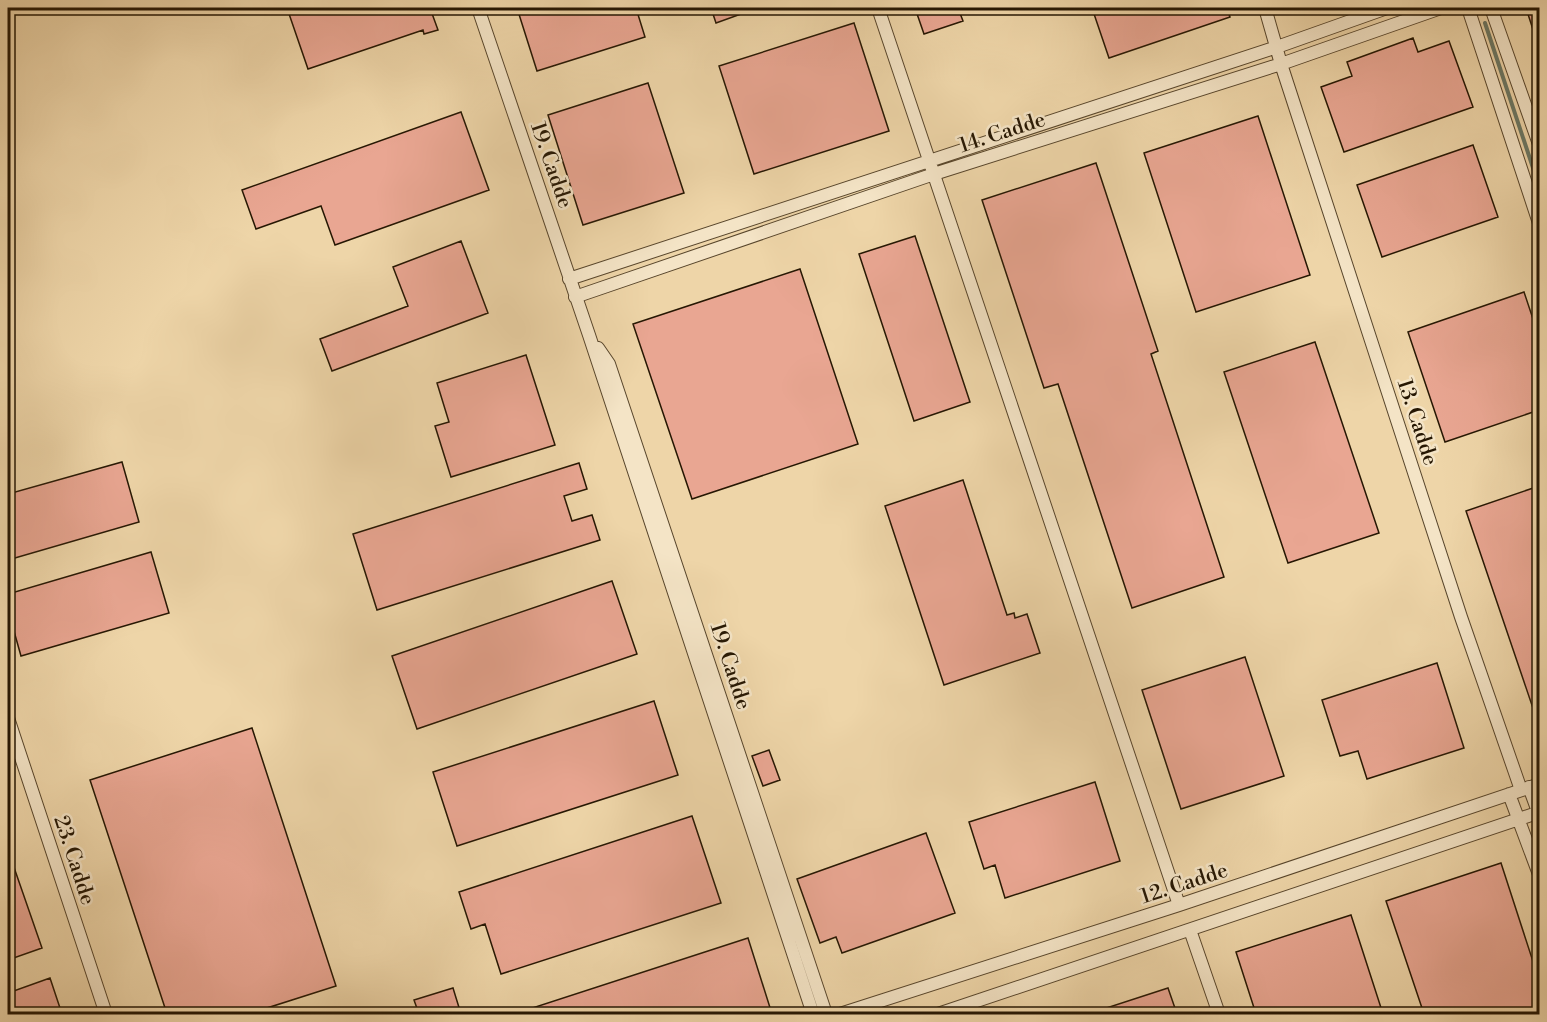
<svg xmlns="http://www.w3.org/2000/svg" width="1547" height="1022" viewBox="0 0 1547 1022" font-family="'Libre Bodoni',serif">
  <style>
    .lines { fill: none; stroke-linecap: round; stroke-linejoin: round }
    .stream { stroke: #6c7864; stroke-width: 4 }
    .building { fill: #e9a692; stroke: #261703; stroke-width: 1.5 }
    .minor-casing { stroke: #58462c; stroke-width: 14 }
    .minor { stroke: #f4e4c6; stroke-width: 12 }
    .labels { text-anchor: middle; stroke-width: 5; stroke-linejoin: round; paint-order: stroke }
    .street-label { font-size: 21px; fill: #261703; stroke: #f4e4c6 }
  </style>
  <rect width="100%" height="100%" fill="#eed5a8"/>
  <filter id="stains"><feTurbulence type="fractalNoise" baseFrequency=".00333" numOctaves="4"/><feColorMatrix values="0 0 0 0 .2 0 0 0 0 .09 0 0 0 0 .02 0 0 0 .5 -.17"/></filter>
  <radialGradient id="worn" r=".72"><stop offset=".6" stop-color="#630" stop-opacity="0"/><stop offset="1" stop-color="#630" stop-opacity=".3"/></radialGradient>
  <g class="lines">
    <path class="stream" d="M1485 23 1540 189"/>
  </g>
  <path class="building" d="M287 8H430L438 30 424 34 423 30 308 69Z
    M517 8H636L645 37 537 71Z
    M711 8H755V9L716 23Z
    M915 8H958L963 21 924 34Z
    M1092 8H1227L1230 17 1109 58Z
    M1526 8H1539V41L1537 42Z
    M854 23 889 131 754 174 719 66Z
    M1413 38 1418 52 1449 41 1473 107 1344 152 1321 87 1352 76 1347 62Z
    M648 83 684 193 583 225 548 115Z
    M461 112 489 190 335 245 321 206 256 229 242 190Z
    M1258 116 1310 275 1196 312 1144 153Z
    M1473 145 1498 217 1382 257 1357 185Z
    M1096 163 1158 351 1151 354 1224 577 1132 608 1058 384 1044 388 982 200Z
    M915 236 970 402 914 421 859 254Z
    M461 241 488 313 332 371 320 339 408 306 393 267Z
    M800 269 858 444 692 499 633 324Z
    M1524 292 1539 337V410L1445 442 1408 332Z
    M1315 342 1379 533 1288 563 1224 372Z
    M526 355 555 445 451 477 435 426 449 422 437 383Z
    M122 462 139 522 8 560V494Z
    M579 463 587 489 564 496 572 521 592 515 600 540 377 610 353 534Z
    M963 480 1007 615 1014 613 1015 618 1027 614 1040 653 944 685 885 506Z
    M1539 486V723H1538L1466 511Z
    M151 552 169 613 21 656 8 610V594Z
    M612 581 637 654 417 729 392 656Z
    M1245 657 1284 776 1181 809 1142 690Z
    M1437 663 1464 748 1367 779 1358 751 1340 756 1322 700Z
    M654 701 678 775 457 846 433 772Z
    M252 728 336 986 248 1014H167L90 780Z
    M769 750 780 780 763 786 752 756Z
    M1095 782 1120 861 1005 898 995 865 984 869 969 822Z
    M692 816 721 903 501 974 485 924 471 929 459 892Z
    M926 833 955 913 842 953 836 937 820 943 797 879Z
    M8 853H9L42 948 8 960Z
    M1501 863 1539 980V1014H1424L1386 901Z
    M1351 915 1383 1014H1256L1236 952Z
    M748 938 772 1014H520V1012Z
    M50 978 62 1014H8V993Z
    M453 988 461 1014H419L414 1000Z
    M1168 988 1177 1014H1094V1012Z"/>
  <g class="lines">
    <g class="minor-casing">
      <path id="minor" d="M478 8 589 335 813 1014
        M878 8 1179 905
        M1265 8 1281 64 1461 617 1521 790
        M1468 8 1540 226
        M1491 8 1540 147
        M569 279 1277 47 1387 8
        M575 297 934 174 1281 64 1441 8
        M598 348 609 364 826 1014
        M8 718 106 1014
        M1529 787 1540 817
        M1509 794 1540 877
        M1190 930 1219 1014
        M840 1014 1179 905 1540 784
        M938 1014 1540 812"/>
    </g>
    <use href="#minor" class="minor"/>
  </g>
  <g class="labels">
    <g class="street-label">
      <text transform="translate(1002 132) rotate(-18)" y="7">14. Cadde</text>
      <text transform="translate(552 165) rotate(71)" y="7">19. Cadde</text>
      <text transform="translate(1418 422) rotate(72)" y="7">13. Cadde</text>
      <text transform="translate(731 666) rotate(72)" y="7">19. Cadde</text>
      <text transform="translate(75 860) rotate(72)" y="7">23. Cadde</text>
      <text transform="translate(1184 883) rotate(-18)" y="7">12. Cadde</text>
    </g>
  </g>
  <rect width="1547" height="1022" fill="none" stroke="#eed5a8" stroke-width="30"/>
  <rect x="9" y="9" width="1529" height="1004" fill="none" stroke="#261703" stroke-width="3"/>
  <rect x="15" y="15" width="1517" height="992" fill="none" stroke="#261703" stroke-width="1.5"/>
  <rect width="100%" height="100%" filter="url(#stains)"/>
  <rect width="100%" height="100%" fill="url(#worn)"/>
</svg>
